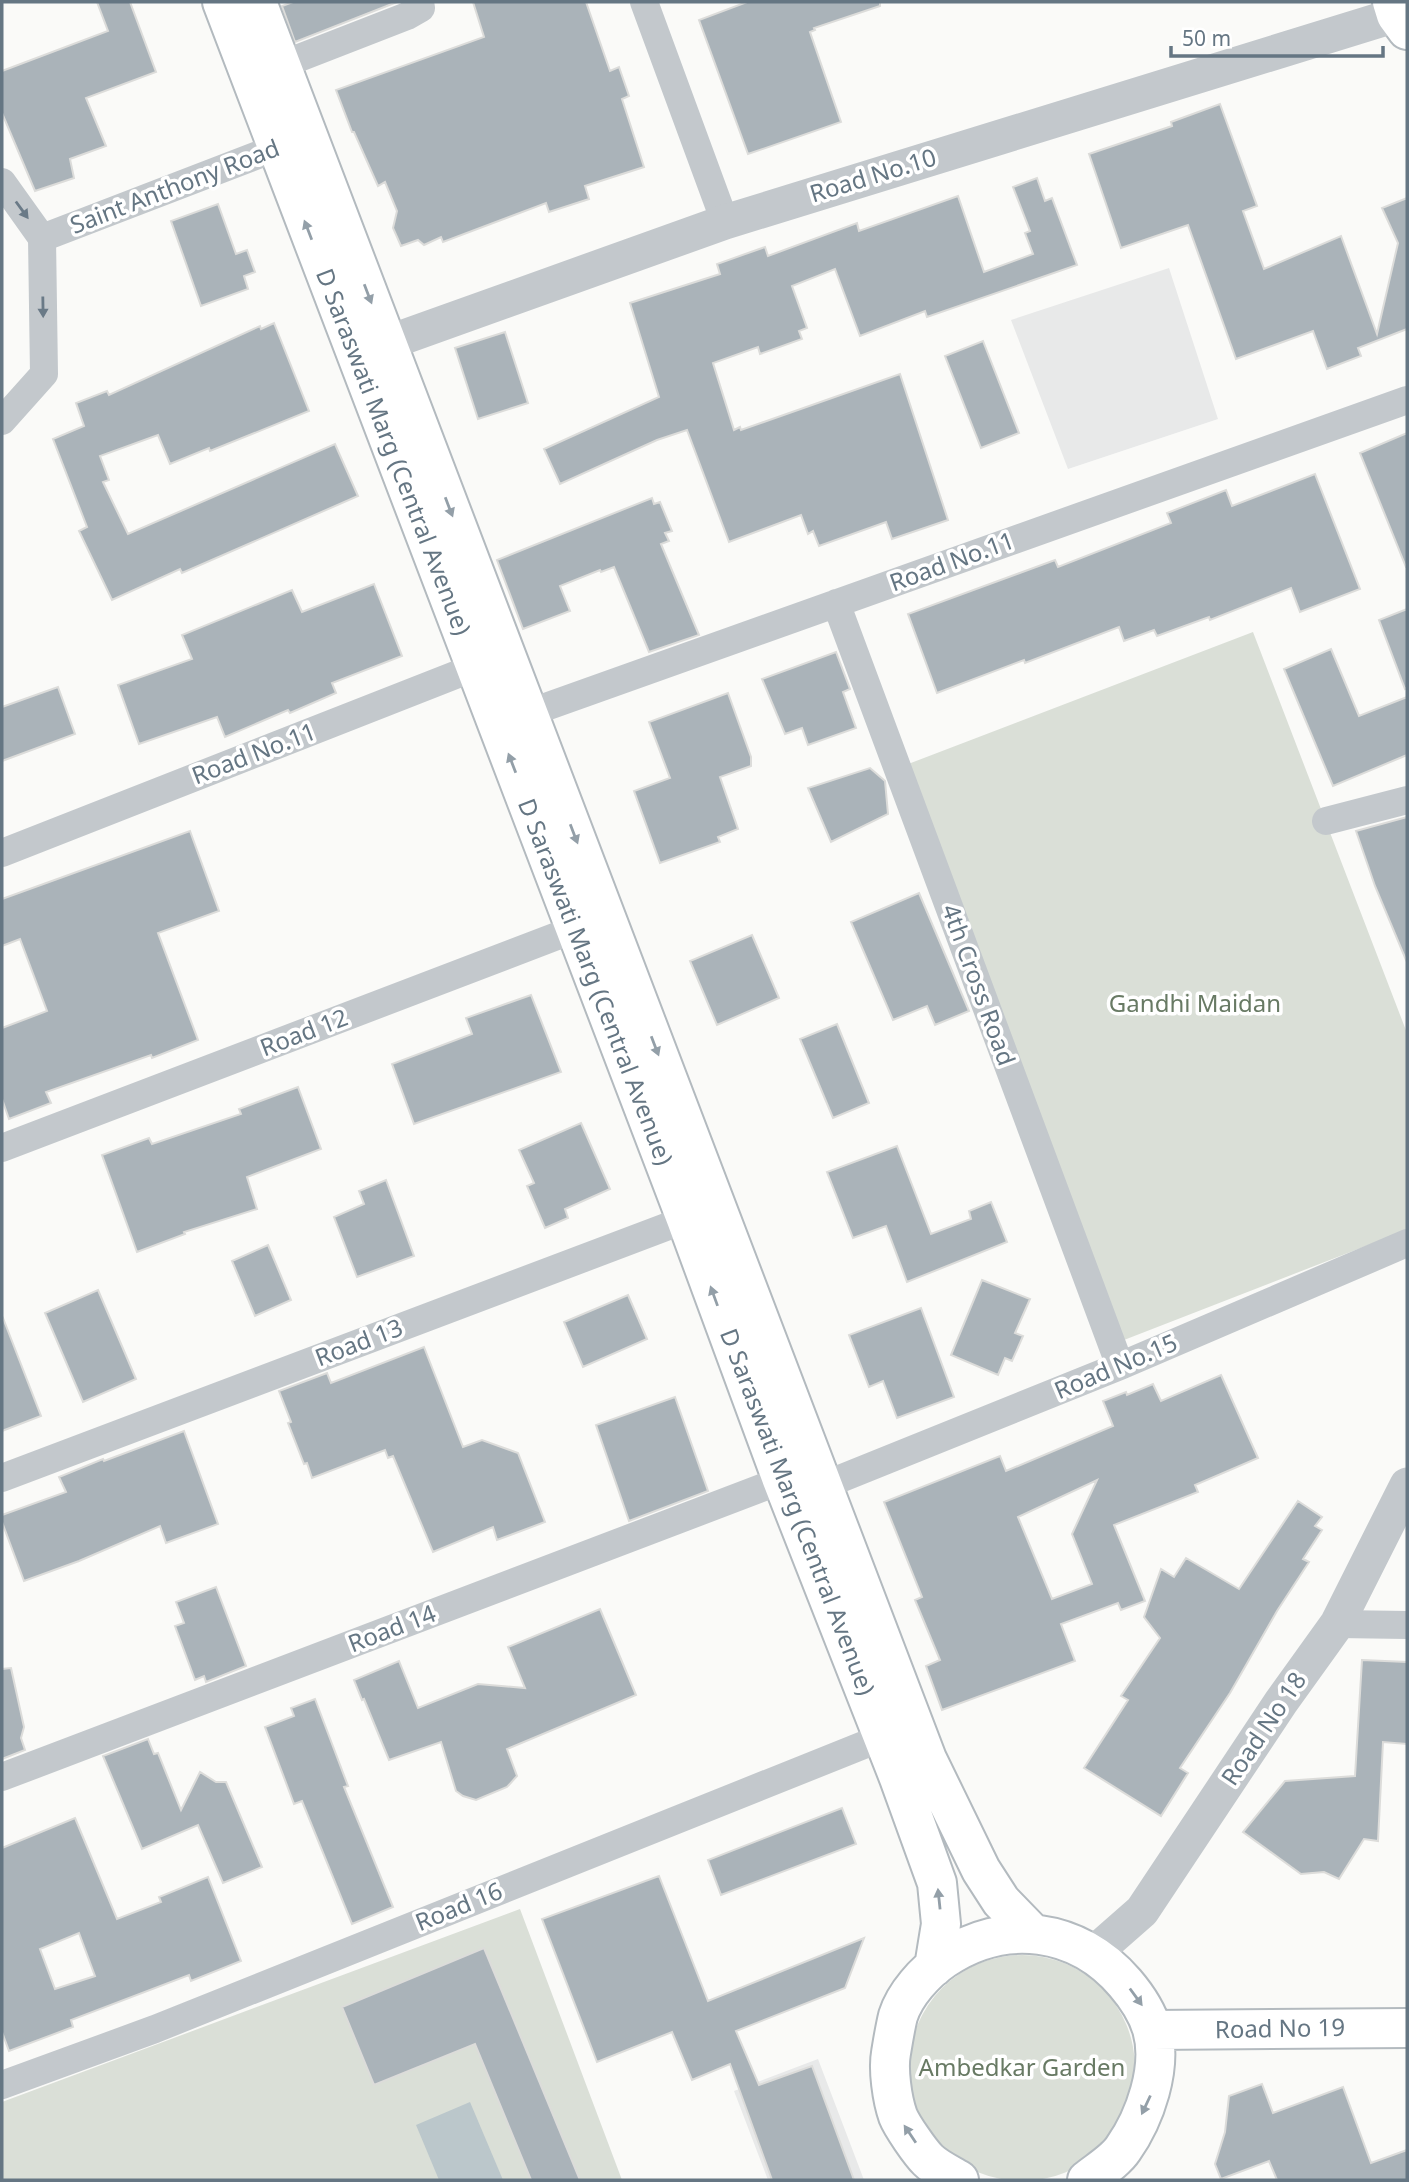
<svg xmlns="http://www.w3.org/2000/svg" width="1409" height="2182" viewBox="0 0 1409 2182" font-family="'Noto Sans',sans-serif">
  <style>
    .built { fill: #e8e9e9 }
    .green { fill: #dadfd7 }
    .water { fill: #bbc7cb }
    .building { fill: #aab3b9; stroke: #dcdcda; stroke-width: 2; fill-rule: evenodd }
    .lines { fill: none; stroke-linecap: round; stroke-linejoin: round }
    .secondary-casing { stroke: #b3babf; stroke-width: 42 }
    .minor { stroke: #c3c8cc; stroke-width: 28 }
    .tertiary { stroke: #c3c8cc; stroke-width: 35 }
    .secondary { stroke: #fff; stroke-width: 38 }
    .oneway { fill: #6a7a87 }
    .oneway2 { fill: #939fa8 }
    .labels { text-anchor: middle; stroke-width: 7; stroke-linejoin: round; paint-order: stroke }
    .street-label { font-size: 24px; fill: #657683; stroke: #fff }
    .park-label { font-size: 24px; fill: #687a64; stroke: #fff }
  </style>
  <rect width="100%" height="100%" fill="#fafaf8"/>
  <path class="built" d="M1169 268 1218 419 1068 469 1011 320Z
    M818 2059 864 2180H768L734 2091Z"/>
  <path class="green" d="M1253 632 1407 1033V1230L1124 1340 903 766Z
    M520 1909 622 2180H2V2102Z
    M909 2068a113 113 0 1 1 226 0a113 113 0 1 1-226 0Z"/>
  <path class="water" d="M470 2102 503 2180H439L416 2125Z"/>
  <path class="building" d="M97 2H130L156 72 86 98 106 146 70 159 74 178 35 191 2 113V71L108 31Z
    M293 2H397L295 42 282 6Z
    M473 2H586L610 71 619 67 629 96 622 99 644 167 585 186 589 199 549 212 546 203 443 242 441 237 424 245 418 240 401 246 393 228 397 211 385 182 378 186 354 132H352L336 90 484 37Z
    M747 2H880V6L814 28 815 30 810 32 841 122 748 154 699 20Z
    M1220 104 1257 206 1243 211 1264 269 1341 236 1377 334 1398 243 1382 208 1407 198V329L1358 348 1361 356 1327 369 1313 331 1236 359 1188 225 1121 248 1089 154 1172 126 1171 122Z
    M1037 178 1045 201 1052 198 1077 265 927 317 925 311 860 336 835 269 792 286 807 328 799 331 802 339 760 354 758 347 713 363 734 430 740 427 741 430 900 374 948 520 892 539 886 522 819 546 813 531 808 534 801 515 729 542 687 430 657 440 560 484 544 449 659 397 630 303 720 274 717 264 765 247 768 256 857 223 859 231 958 196 984 272 1033 254 1025 233 1030 231 1013 187Z
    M218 204 236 254 247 250 255 272 244 276 248 289 201 306 171 221Z
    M274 323 309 411 210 451 209 448 170 464 158 435 100 456 109 480 103 482 128 534 335 444 358 496 182 573 180 569 112 600 79 531 87 527 53 439 84 426 76 403 107 391 109 395 260 326 261 329Z
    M505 332 528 403 478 419 455 348Z
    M983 341 1019 433 981 448 945 356Z
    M1407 433V567H1406L1360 453Z
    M1315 474 1360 589 1300 612 1291 588 1210 620 1209 617 1157 636 1154 630 1124 641 1119 627 1025 663 1024 660 937 693 908 614 1055 560 1058 567 1171 523 1167 513 1226 490 1232 506Z
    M652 498 654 504 660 502 672 531 665 533 669 541 661 544 699 635 649 652 614 567 601 572 600 570 560 586 570 611 523 629 497 560Z
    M374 584 402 656 332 683 336 693 290 713 288 710 225 737 217 717 139 744 118 685 192 659 182 635 292 590 302 612Z
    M1407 609V688L1405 689 1379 620Z
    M1331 649 1359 716 1407 697V755L1333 786 1284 669Z
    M836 652 850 689 843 692 856 728 808 745 802 728 785 734 762 679Z
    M58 687 75 734 2 761V707Z
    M728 693 751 757V766L720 777 738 829 718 837 720 842 660 863 634 791 670 778 649 722Z
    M870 768 885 781 888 814 831 842 808 788Z
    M1407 817V959L1406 960 1375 886 1356 831Z
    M190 831 219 911 158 933 198 1040 152 1058 151 1055 46 1092 51 1103 9 1119 2 1099V1028L47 1011 20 939 2 946V899Z
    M919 893 969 1011 935 1025 927 1006 893 1020 851 922Z
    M752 935 779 998 717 1025 690 961Z
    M531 995 561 1072 414 1124 392 1064 472 1034 466 1018Z
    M837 1024 869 1103 833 1118 800 1039Z
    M298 1087 321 1149 247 1177 257 1209 184 1232 185 1234 137 1252 102 1155 149 1138 152 1144 241 1114 239 1109Z
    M581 1123 610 1189 565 1209 568 1218 545 1228 527 1186 534 1183 519 1150Z
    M897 1146 931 1234 971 1219 969 1211 991 1202 1007 1242 907 1282 886 1226 853 1238 827 1172Z
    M386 1180 414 1256 357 1277 334 1217 364 1204 359 1191Z
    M268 1245 291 1300 255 1316 232 1261Z
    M982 1280 1030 1299 1015 1333 1023 1336 1012 1361 1005 1358 998 1375 951 1355Z
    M98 1290 136 1379 83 1402 45 1313Z
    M628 1295 647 1339 583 1367 564 1322Z
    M921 1308 954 1397 897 1418 883 1381 869 1387 849 1335Z
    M3 1318 41 1416 2 1431V1319Z
    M424 1347 463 1447 482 1440 518 1453 545 1522 497 1540 493 1527 433 1552 393 1456 388 1458 385 1450 312 1478 307 1463 304 1464 288 1423 291 1422 279 1391 327 1373 331 1383Z
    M1221 1375 1258 1458 1195 1485 1198 1492 1114 1525 1145 1601 1121 1610 1118 1603 1061 1624 1075 1661 942 1710 926 1666 940 1660 915 1600 922 1597 884 1502 1000 1456 1006 1471 1113 1426 1103 1401 1126 1392 1127 1395 1153 1384 1161 1401ZM1097 1480 1072 1534 1092 1584 1052 1599 1018 1517Z
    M675 1397 708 1491 629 1521 596 1425Z
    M184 1431 218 1524 166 1543 160 1526 79 1561 24 1581 2 1522V1515L66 1492 59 1477 103 1459 104 1461Z
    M1298 1501 1322 1517 1315 1526 1322 1530 1303 1559 1309 1562 1277 1611 1230 1693 1180 1768 1188 1773 1161 1816 1084 1768 1128 1700 1121 1696 1160 1638 1144 1617 1161 1569 1174 1577 1186 1558 1239 1589Z
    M216 1587 246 1666 206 1682 204 1676 195 1680 175 1626 184 1623 176 1602Z
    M600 1609 636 1695 507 1749 517 1776 507 1787 476 1800 463 1796 456 1791 441 1742 389 1760 364 1699 362 1700 354 1680 399 1661 418 1708 478 1684 525 1688 508 1647Z
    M1362 1660 1407 1662V1744L1383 1742 1378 1841 1364 1839 1339 1879 1324 1872 1301 1874 1243 1832 1285 1781 1355 1776Z
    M11 1668 24 1727 21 1738 25 1750 2 1759V1669Z
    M315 1699 348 1786 344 1787 393 1907 352 1924 302 1801 294 1804 265 1727 294 1716 291 1708Z
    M148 1739 154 1754 158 1753 181 1810 200 1772 216 1782H226L262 1867 223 1883 198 1825 142 1849 103 1756Z
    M842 1808 856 1844 721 1895 708 1860Z
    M75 1818 117 1919 161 1902 159 1897 208 1877 241 1961 191 1981 189 1975 71 2020 73 2027 9 2051 2 2032V1848ZM79 1933 95 1976 55 1989 40 1949Z
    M659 1876 708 2001 864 1938 845 1988 736 2031 759 2085 812 2066 854 2180H772L730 2064 692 2080 672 2032 597 2062 542 1919Z
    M484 1948 580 2180H531L475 2044 374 2085 342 2007Z
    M1262 2084 1273 2113 1343 2087 1371 2163 1407 2150V2180H1277L1269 2161 1221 2179 1215 2164 1225 2132 1229 2096Z"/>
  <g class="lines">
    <g class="secondary-casing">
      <path id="secondary" d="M222 2 686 1219 782 1480 899 1778 937 1883 941 1924 934 1967
        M257 2 927 1759 981 1870 1001 1901 1032 1933
        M1392 2 1396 15 1407 30
        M1153 2030 1407 2028
        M959 2180C949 2174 936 2168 928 2160 920 2152 902 2126 898 2116 892 2099 888 2069 891 2053 893 2041 895 2028 898 2016 905 1994 925 1972 944 1959 1005 1918 1078 1928 1125 1983 1137 1997 1147 2012 1152 2029 1163 2067 1145 2118 1123 2149 1115 2161 1098 2171 1087 2180"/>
    </g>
    <path class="minor" d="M644 2 725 222
      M281 65 407 16 421 8 420 2
      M2 182 42 238 44 374 2 421
      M42 238 294 141
      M836 603 1120 1366
      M509 720 1407 400
      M1326 821 1407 800
      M2 853 491 661
      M2 1148 591 923
      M2 1478 703 1213
      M805 1493 1120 1366 1407 1243
      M1337 1624 1407 1625
      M2 1777 801 1473
      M2 2085 155 2029 901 1730"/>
    <path class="tertiary" d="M362 352 725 222 1396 15
      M1093 1954 1142 1911 1281 1702 1337 1624 1407 1485"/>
    <use href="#secondary" class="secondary"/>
  </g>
  <defs><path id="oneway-solid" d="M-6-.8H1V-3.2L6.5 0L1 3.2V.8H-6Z" transform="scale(1.75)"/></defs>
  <g class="oneway">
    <use href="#oneway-solid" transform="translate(22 210) rotate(54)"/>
    <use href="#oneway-solid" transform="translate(43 307) rotate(89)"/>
  </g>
  <g class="oneway2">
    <use href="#oneway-solid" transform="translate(308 230) rotate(-111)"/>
    <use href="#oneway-solid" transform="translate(368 294) rotate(69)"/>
    <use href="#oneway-solid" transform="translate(449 507) rotate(69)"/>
    <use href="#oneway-solid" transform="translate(512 763) rotate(-111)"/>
    <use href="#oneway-solid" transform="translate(574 834) rotate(69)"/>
    <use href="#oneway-solid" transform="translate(655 1046) rotate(69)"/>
    <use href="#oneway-solid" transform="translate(714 1296) rotate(-110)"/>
    <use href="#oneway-solid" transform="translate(939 1899) rotate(-96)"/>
    <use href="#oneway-solid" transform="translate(1136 1997) rotate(54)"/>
    <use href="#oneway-solid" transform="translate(1146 2105) rotate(115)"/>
    <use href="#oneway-solid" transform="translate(910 2134) rotate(-124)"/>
  </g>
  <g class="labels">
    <g class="street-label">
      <text transform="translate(873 176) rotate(-17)" y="8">Road No.10</text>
      <text transform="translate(175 187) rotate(-21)" y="8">Saint Anthony Road</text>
      <text transform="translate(393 452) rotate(69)" y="8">D Saraswati Marg (Central Avenue)</text>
      <text transform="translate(952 562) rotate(-20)" y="8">Road No.11</text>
      <text transform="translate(254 754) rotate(-21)" y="8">Road No.11</text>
      <text transform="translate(595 982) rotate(69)" y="8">D Saraswati Marg (Central Avenue)</text>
      <text transform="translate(978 985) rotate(70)" y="8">4th Cross Road</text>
      <text transform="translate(304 1033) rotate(-21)" y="8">Road 12</text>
      <text transform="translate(359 1343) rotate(-21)" y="8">Road 13</text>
      <text transform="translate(1116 1367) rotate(-23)" y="8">Road No.15</text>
      <text transform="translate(797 1512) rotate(69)" y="8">D Saraswati Marg (Central Avenue)</text>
      <text transform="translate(392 1629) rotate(-21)" y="8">Road 14</text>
      <text transform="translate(1264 1729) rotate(-56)" y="8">Road No 18</text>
      <text transform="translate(459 1907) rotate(-22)" y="8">Road 16</text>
      <text transform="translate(1280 2029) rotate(-1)" y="8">Road No 19</text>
    </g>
    <g class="park-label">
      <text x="1195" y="1012">Gandhi Maidan</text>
      <text x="1022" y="2076">Ambedkar Garden</text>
    </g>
  </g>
  <rect width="1409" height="2182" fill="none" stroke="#657683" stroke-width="7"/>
  <path d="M1171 46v10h212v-10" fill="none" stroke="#657683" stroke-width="3.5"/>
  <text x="1182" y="46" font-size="21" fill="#657683" stroke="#ffffff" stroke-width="5" paint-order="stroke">50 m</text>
</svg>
